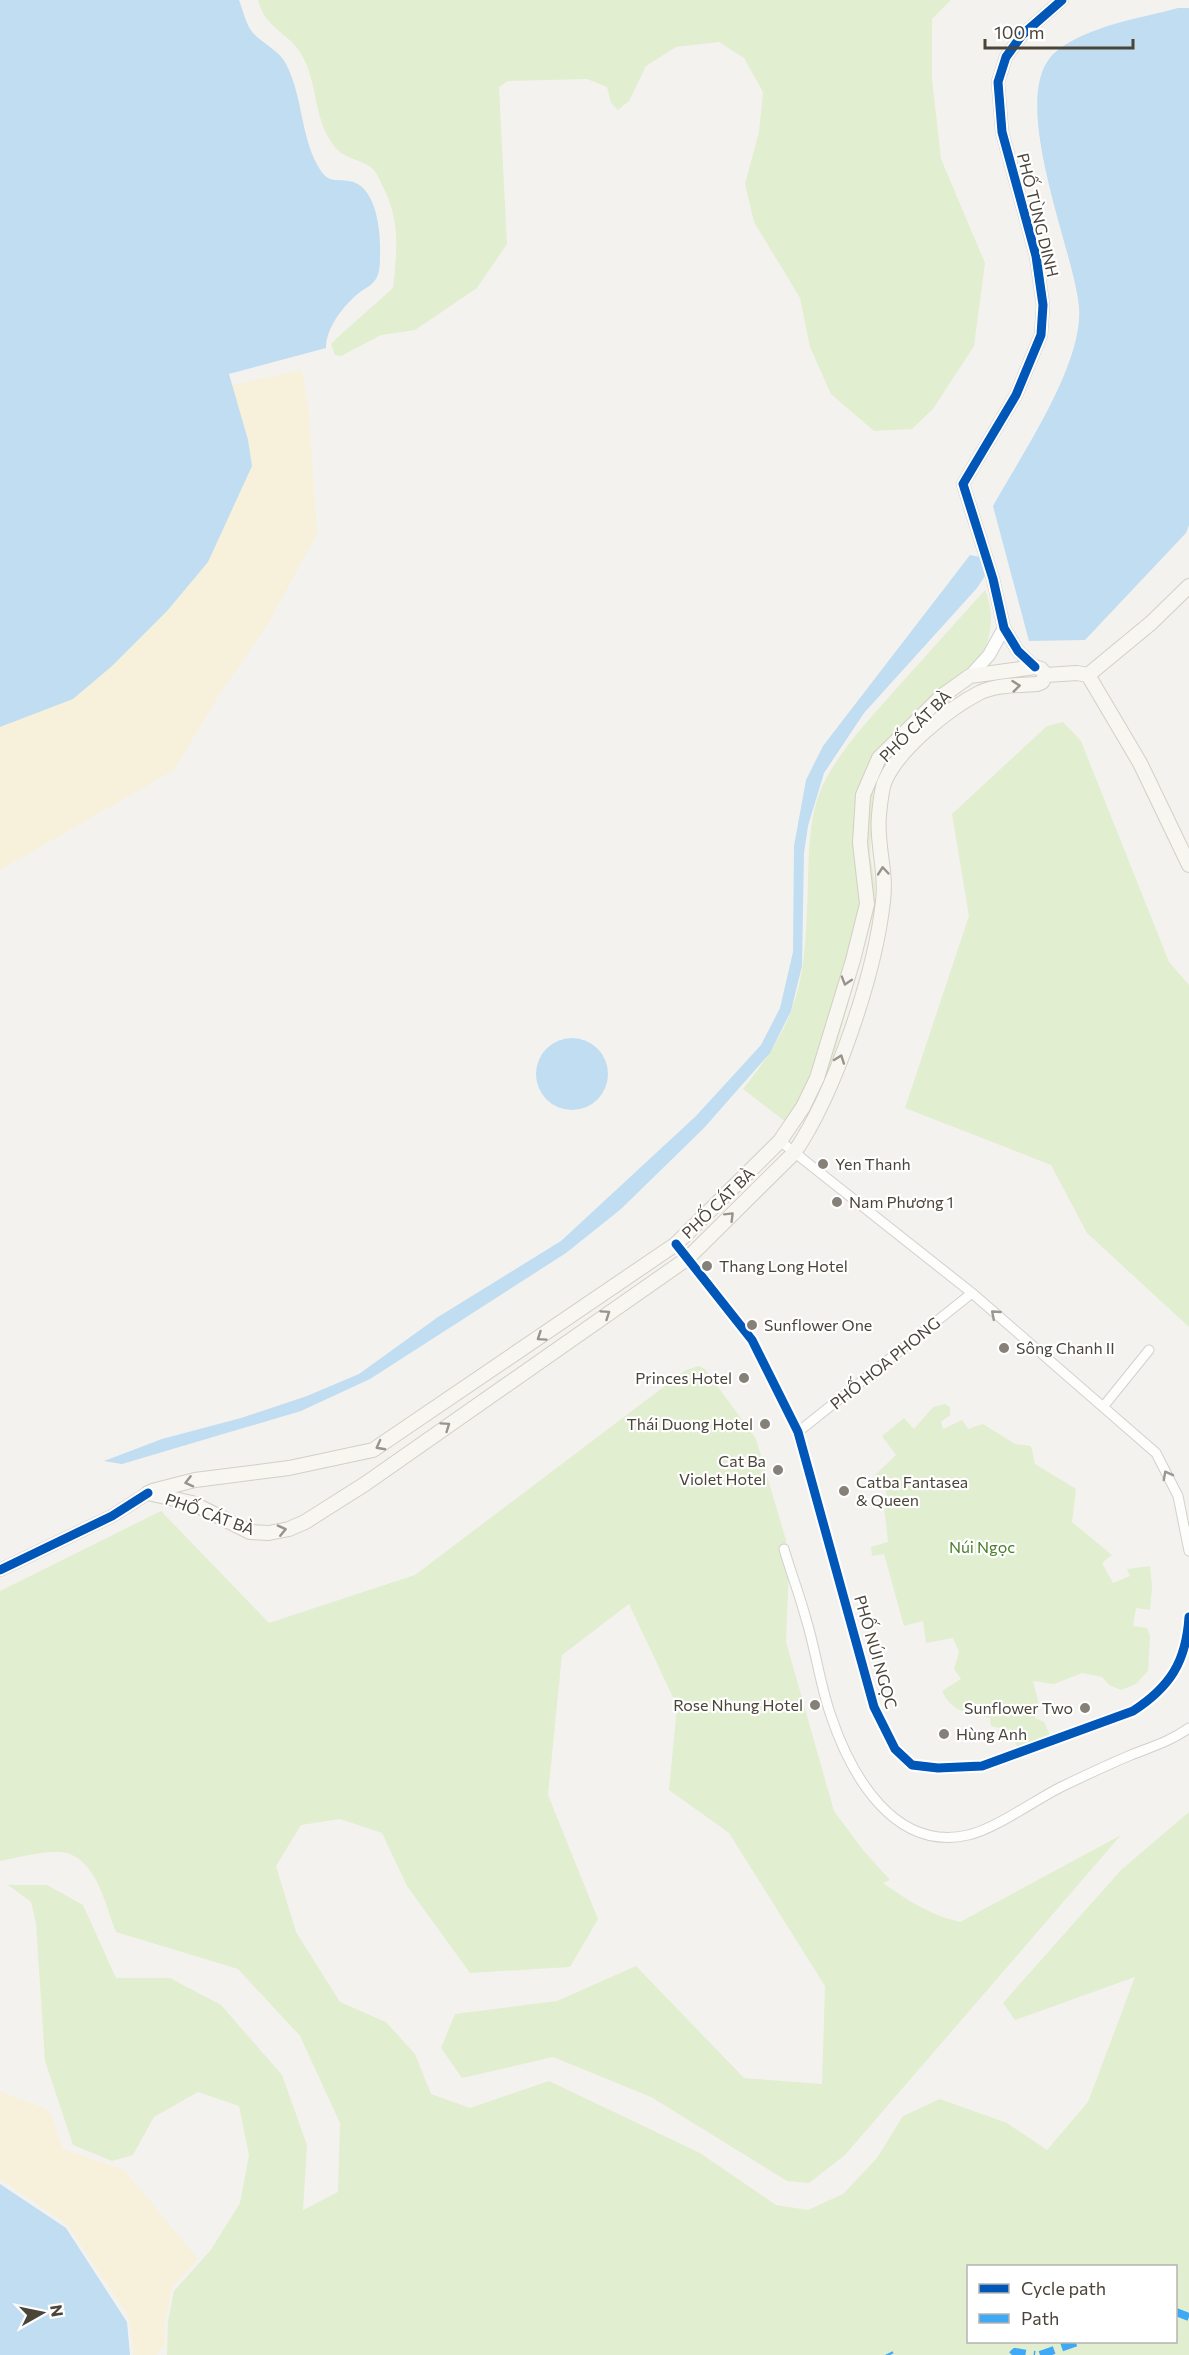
<svg xmlns="http://www.w3.org/2000/svg" width="1189" height="2355" viewBox="0 0 1189 2355" font-family="Commissioner,sans-serif">
  <style>
    .green { fill: #e1eecf; fill-rule: evenodd }
    .sand { fill: #f7f0da }
    .water { fill: #c0ddf1 }
    .lines { fill: none; stroke-linecap: round; stroke-linejoin: round }
    .minor-casing { stroke: #d2d0cb; stroke-width: 11 }
    .tertiary-casing { stroke: #d2d0cb; stroke-width: 14 }
    .secondary-casing { stroke: #d3cfc5; stroke-width: 16 }
    .minor { stroke: #fdfdfc; stroke-width: 9 }
    .tertiary { stroke: #fdfdfc; stroke-width: 12 }
    .secondary { stroke: #f7f6f1; stroke-width: 14 }
    .quiet { stroke: #3fa9f5; stroke-width: 8; stroke-dasharray: 15 8; stroke-linecap: butt }
    .cycleway-casing { stroke: #fff; stroke-width: 13 }
    .cycleway { stroke: #0057b8; stroke-width: 9 }
    .oneway { stroke: #98948c }
    .oneway2 { stroke: #9b9791 }
    .poi-dot { fill: #868178; stroke: #fff; stroke-width: 2 }
    .labels { text-anchor: middle; stroke-width: 4.5; stroke-linejoin: round; paint-order: stroke }
    .street-label { font-size: 16px; fill: #4b4439; stroke: #fff }
    .poi-label { font-size: 16px; fill: #4b4439; stroke: #fff; text-anchor: start }
    .park-label { font-size: 16px; fill: #4a7f2a; stroke: #fff }
  </style>
  <rect width="100%" height="100%" fill="#f4f2ee"/>
  <path class="green" d="M258 0H951L932 19V79L941 159 985 263 974 346 933 409 912 429 874 431 831 394 810 347 800 298 754 222 745 184 759 132 763 92 744 58 719 42 676 47 646 66 629 101 618 110 611 103 607 87 587 79 508 81 499 87 507 244 477 288 415 330 381 335 341 356 335 355 331 344 337 338 393 288C397 250 401 221 382 185 380 181 377 173 373 169 363 159 344 160 334 146 312 117 319 82 300 52 287 32 264 27 258 0Z
    M985 590C994 612 992 628 985 650L991 664 899 741 887 755 868 766 873 794 870 855 875 884V908L831 1065 819 1095 795 1129 743 1089C804 1013 805 976 808 882 809 851 809 816 822 787 840 749 869 720 896 689 926 656 955 623 985 590Z
    M1063 722 1081 741 1169 962 1189 985V1327L1087 1233 1051 1165 905 1108 969 916 952 814 1047 726Z
    M699 1366 705 1369 756 1439 786 1540 789 1566 786 1642 834 1811 863 1850 890 1880 883 1883C907 1900 932 1916 960 1922L1121 1835 845 2155 809 2183 787 2181 651 2097 553 2057 462 2078 441 2048 455 2014 557 2001 636 1966 744 2078 822 2084 825 1986 729 1833 669 1790 677 1706 629 1604 562 1655 548 1795 598 1919 570 1967 470 1973 407 1886 382 1833 340 1819 301 1825 276 1866 296 1932 340 2002 386 2022 415 2054 431 2094 470 2108 549 2081 700 2153 776 2205 808 2210 843 2194 877 2158 903 2116 940 2099 1007 2123 1047 2150 1088 2102 1135 1977 1015 2020 1003 2003 1121 1870 1189 1812V2355H167L168 2321 174 2291 210 2251 240 2203 249 2155 239 2106 198 2092 154 2117 133 2155 112 2161 73 2145 45 2061 36 1923 31 1902 8 1885H47L83 1905 116 1978H170L221 2005 282 2075 307 2145 303 2210 338 2192 340 2123 300 2036 238 1969 116 1932C106 1907 98 1865 70 1854 53 1848 17 1858 0 1861V1591L161 1511 269 1623 415 1575 686 1370ZM968 2266H1176V2342H968Z
    M945 1404 950 1407V1415L941 1422 943 1429 962 1420 968 1429 983 1424 1015 1444 1031 1446 1035 1464 1076 1489 1072 1522 1112 1555 1102 1563 1113 1583 1130 1576 1127 1569 1150 1566 1152 1587 1150 1610 1136 1608 1133 1626 1147 1628 1150 1636 1148 1671 1136 1684 1121 1690 1109 1685 1102 1677 1082 1673 1054 1684 1033 1681 1039 1705 1035 1718 1044 1722 1050 1735 1043 1740 1018 1749 1009 1730 991 1726 990 1718C969 1713 952 1713 942 1691L961 1679 954 1669 959 1652 953 1638 926 1643 923 1621 904 1626 884 1554 872 1556 871 1547 888 1542 884 1506 888 1503 885 1487H878L875 1475 896 1455 882 1436 904 1418 914 1429 933 1407Z"/>
  <path class="sand" d="M302 370 309 414 317 534 269 622 219 695 174 770 0 870V727L73 699 167 611 208 562 252 466 248 440 232 385Z
    M0 2091 46 2109 51 2115 63 2149 124 2170 198 2259 172 2287 164 2327 165 2344 157 2355H134L129 2317 67 2224 0 2179Z"/>
  <path class="water" d="M0 0H239C243 10 246 25 253 33 263 44 280 51 286 64 304 99 300 139 321 171 329 183 337 179 349 181 377 185 381 233 380 255 380 261 380 271 377 277 373 285 367 287 360 292 344 305 326 327 326 348L229 374 248 440 252 466 208 562 167 611 112 666 73 699 0 727Z
    M1178 8H1189V525L1186 533 1085 640 1029 641 993 506C1020 457 1084 364 1079 307 1074 249 1003 90 1058 50 1091 25 1138 19 1178 8Z
    M970 555 980 557 985 576 977 588 864 713 824 773 808 826 804 853 802 966 791 1011 770 1053 704 1128 621 1209 566 1253 370 1379 301 1411 122 1464 104 1461 162 1439 241 1418 307 1396 359 1374 438 1317 561 1241 696 1116 761 1045 780 1008 793 952 794 846 806 780 823 746Z
    M536 1074a36 36 0 1 1 72 0a36 36 0 1 1-72 0Z
    M0 2184 66 2228 127 2322 130 2355H0Z"/>
  <g class="lines">
    <g class="minor-casing">
      <path id="minor" d="M780 1141 972 1293 1156 1453 1178 1496 1189 1551
        M688 1258 752 1340 798 1432 874 1707 895 1749 912 1765 938 1768 982 1766 1133 1711C1170 1687 1186 1662 1189 1617
        M1103 1407 1149 1350
        M798 1432 972 1293
        M784 1549C791 1573 800 1596 806 1619 816 1651 820 1685 831 1716 851 1775 894 1852 968 1835 995 1829 1035 1800 1061 1787 1084 1776 1107 1765 1131 1755 1151 1747 1171 1741 1189 1728"/>
    </g>
    <g class="tertiary-casing">
      <path id="tertiary" d="M1035 667 1018 651 1004 628 993 579 963 484 1016 395 1041 335 1043 305 1036 256 1002 132 998 82 1006 57 1022 35 1062 0
        M970 676 989 655 1004 628
        M0 1570 112 1516 148 1493"/>
    </g>
    <g class="secondary-casing">
      <path id="secondary" d="M1046 675 1077 673 1088 675 1140 763 1189 865
        M1088 675 1151 623 1189 586
        M152 1491 195 1480 289 1468 373 1450 676 1244 780 1141 803 1107 817 1078 853 960 867 904 860 843 863 795 879 758 942 696 970 676 1035 667 1041 669 1046 675
        M148 1493 192 1503 250 1532 269 1533 289 1529 305 1522 365 1484 688 1258 794 1153C835 1093 875 974 883 901 887 872 876 844 879 815 880 805 881 793 884 783 897 750 948 709 979 693 994 685 1020 685 1037 684L1042 682 1046 675"/>
    </g>
    <use href="#minor" class="minor"/>
    <use href="#tertiary" class="tertiary"/>
    <use href="#secondary" class="secondary"/>
    <path class="quiet" d="M1176 2312 1189 2317
      M889 2353 890 2355
      M1012 2355 1015 2352 1035 2355
      M1040 2355 1077 2342"/>
    <g class="cycleway-casing">
      <path id="cycleway" d="M1035 667 1018 651 1004 628 993 579 963 484 1016 395 1041 335 1043 305 1036 256 1002 132 998 82 1006 57 1022 35 1062 0
        M676 1244 752 1340 798 1432 874 1707 895 1749 912 1765 938 1768 982 1766 1133 1711C1170 1687 1186 1662 1189 1617
        M0 1570 112 1516 148 1493"/>
    </g>
    <use href="#cycleway" class="cycleway"/>
  </g>
  <defs><path id="oneway-chevron" d="M-2-3.5L2.5 0L-2 3.5" fill="none" stroke-width="1.6" stroke-linecap="round" stroke-linejoin="round" transform="scale(1.5)"/></defs>
  <g class="oneway">
    <use href="#oneway-chevron" transform="translate(1016 686) rotate(-6)"/>
    <use href="#oneway-chevron" transform="translate(883 871) rotate(-95)"/>
    <use href="#oneway-chevron" transform="translate(846 981) rotate(107)"/>
    <use href="#oneway-chevron" transform="translate(840 1059) rotate(-70)"/>
    <use href="#oneway-chevron" transform="translate(730 1216) rotate(-45)"/>
    <use href="#oneway-chevron" transform="translate(606 1314) rotate(-34)"/>
    <use href="#oneway-chevron" transform="translate(541 1337) rotate(146)"/>
    <use href="#oneway-chevron" transform="translate(446 1426) rotate(-35)"/>
    <use href="#oneway-chevron" transform="translate(380 1446) rotate(152)"/>
    <use href="#oneway-chevron" transform="translate(189 1482) rotate(166)"/>
    <use href="#oneway-chevron" transform="translate(282 1530) rotate(-13)"/>
  </g>
  <g class="oneway2">
    <use href="#oneway-chevron" transform="translate(995 1314) rotate(-139)"/>
    <use href="#oneway-chevron" transform="translate(1167 1475) rotate(-118)"/>
  </g>
  <g class="poi-dot">
    <circle cx="823" cy="1164" r="6"/>
    <circle cx="837" cy="1202" r="6"/>
    <circle cx="707" cy="1266" r="6"/>
    <circle cx="752" cy="1325" r="6"/>
    <circle cx="1004" cy="1348" r="6"/>
    <circle cx="744" cy="1378" r="6"/>
    <circle cx="765" cy="1424" r="6"/>
    <circle cx="778" cy="1470" r="6"/>
    <circle cx="844" cy="1491" r="6"/>
    <circle cx="815" cy="1705" r="6"/>
    <circle cx="1085" cy="1708" r="6"/>
    <circle cx="944" cy="1734" r="6"/>
  </g>
  <g class="labels">
    <g class="street-label">
      <text transform="translate(1038 215) rotate(76)" y="6">PHỐ TÙNG DINH</text>
      <text transform="translate(915 726) rotate(-45)" y="6">PHỐ CÁT BÀ</text>
      <text transform="translate(718 1203) rotate(-44)" y="6">PHỐ CÁT BÀ</text>
      <text transform="translate(885 1363) rotate(-39)" y="6">PHỐ HOA PHONG</text>
      <text transform="translate(210 1514) rotate(20)" y="6">PHỐ CÁT BÀ</text>
      <text transform="translate(876 1652) rotate(74)" y="6">PHỐ NÚI NGỌC</text>
    </g>
    <g class="poi-label">
      <text x="835" y="1170">Yen Thanh</text>
      <text x="849" y="1208">Nam Phương 1</text>
      <text x="719" y="1272">Thang Long Hotel</text>
      <text x="764" y="1331">Sunflower One</text>
      <text x="1016" y="1354">Sông Chanh II</text>
      <text x="732" y="1384" text-anchor="end">Princes Hotel</text>
      <text x="753" y="1430" text-anchor="end">Thái Duong Hotel</text>
      <text x="766" y="1467" text-anchor="end">Cat Ba<tspan x="766" dy="18">Violet Hotel</tspan></text>
      <text x="856" y="1488">Catba Fantasea<tspan x="856" dy="18">&amp; Queen</tspan></text>
      <text x="803" y="1711" text-anchor="end">Rose Nhung Hotel</text>
      <text x="1073" y="1714" text-anchor="end">Sunflower Two</text>
      <text x="956" y="1740">Hùng Anh</text>
    </g>
    <g class="park-label">
      <text x="982" y="1553">Núi Ngọc</text>
    </g>
  </g>
  <rect x="967" y="2265" width="210" height="78" fill="#ffffff" stroke="#b7b4b0" stroke-width="1.5"/>
  <rect x="979" y="2284" width="30" height="9" fill="#0057b8" stroke="#b7b4b0" stroke-width="1.5"/>
  <text x="1021" y="2295" font-size="18" fill="#4b4439">Cycle path</text>
  <rect x="979" y="2314" width="30" height="9" fill="#3fa9f5" stroke="#b7b4b0" stroke-width="1.5"/>
  <text x="1021" y="2325" font-size="18" fill="#4b4439">Path</text>
  <g transform="translate(42 2313) rotate(81)" stroke="#ffffff" stroke-width="4.5" paint-order="stroke">
  <path d="M0-4.5L10 22L0 15L-10 22Z" fill="#4b4439"/>
  <text y="-9" font-size="16" font-weight="bold" text-anchor="middle" fill="#4b4439">N</text>
  </g>
  <path d="M985 39v9h148v-9" fill="none" stroke="#4b4439" stroke-width="3"/>
  <text x="994" y="39" font-size="18" fill="#4b4439" stroke="#ffffff" stroke-width="4.5" paint-order="stroke">100 m</text>
</svg>
